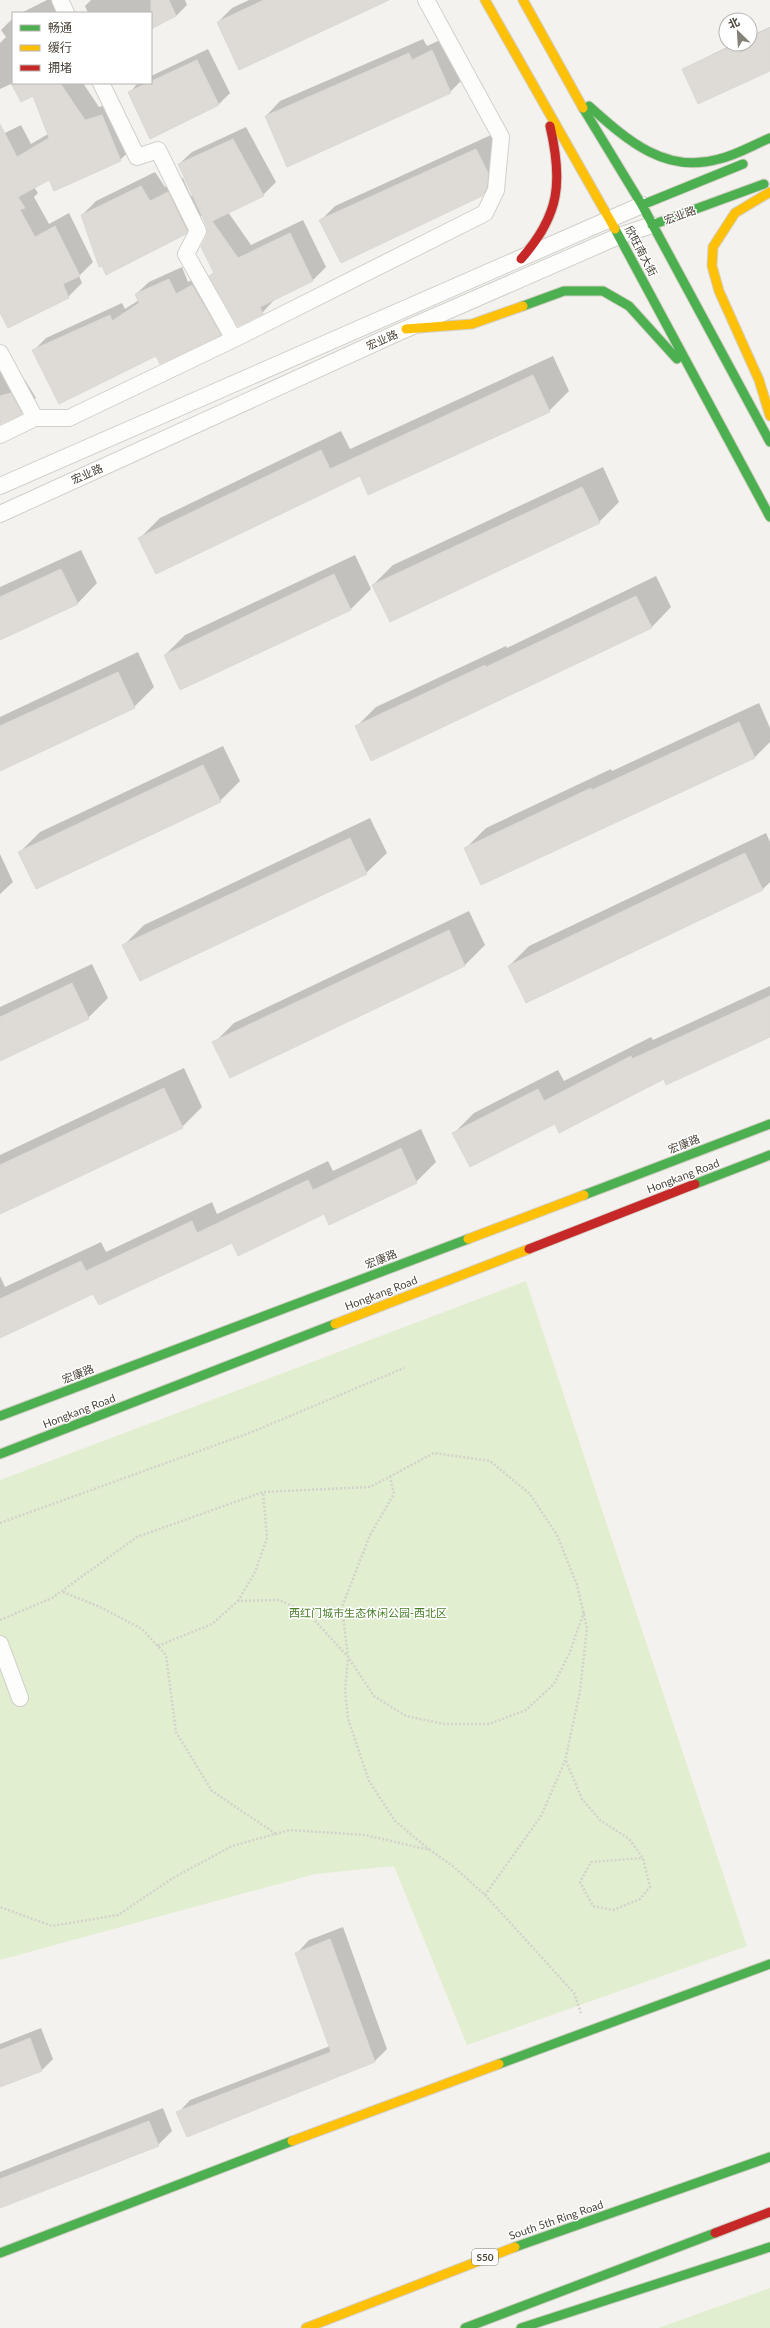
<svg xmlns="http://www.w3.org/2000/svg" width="770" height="2328" viewBox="0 0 770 2328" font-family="Lato,'Noto Sans SC',sans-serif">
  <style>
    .green { fill: #e1eecf }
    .shadow { fill: #0003 }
    .building { fill: #dedbd6; stroke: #dcd9d4 }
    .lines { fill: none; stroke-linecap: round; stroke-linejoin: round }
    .street-casing { stroke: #d2d0cb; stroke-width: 18 }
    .fast-casing { stroke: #d3cfc5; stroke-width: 11 }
    .slow-casing { stroke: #d3cfc5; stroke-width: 11 }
    .jam-casing { stroke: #d3cfc5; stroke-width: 11 }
    .path { stroke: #d3d2cc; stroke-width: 2.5; stroke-dasharray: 2 2; stroke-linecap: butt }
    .street { stroke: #fdfdfc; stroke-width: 16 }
    .fast { stroke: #4caf50; stroke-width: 9 }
    .slow { stroke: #ffc107; stroke-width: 9 }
    .jam { stroke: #c62828; stroke-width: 9 }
    .labels { text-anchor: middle; stroke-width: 3; stroke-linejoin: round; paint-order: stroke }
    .shield { fill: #fff; stroke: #817c74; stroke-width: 1 }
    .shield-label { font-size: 10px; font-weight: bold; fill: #4b4439 }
    .street-label { font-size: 11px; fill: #4b4439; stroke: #fff }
    .park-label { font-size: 11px; fill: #4a7f2a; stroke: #fff }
  </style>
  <rect width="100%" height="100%" fill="#f4f2ee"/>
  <path class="green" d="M526 1281 747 1946 467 2045 394 1866 315 1874 0 1960V1480Z
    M770 2288V2328H658Z"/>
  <path class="shadow" d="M47 0H67L74 13H21Z
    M91 0H185L187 5 176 16 151 27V13H88L85 6Z
    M249 0H387L218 22 232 8Z
    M13 18V83H83L99 107 116 102 134 147 120 160 49 178 34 187 38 193 34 197 49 224 69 213 93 262 79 276 82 283 68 297 0 311V128L3 134 21 125 31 144 48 134 33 95 13 83 0 89V43L6 37 1 30Z
    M770 27V70L683 69 733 44H750V36Z
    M447 37 465 77 450 92 266 116 280 101 423 39 427 46Z
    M208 49 230 93 219 104 151 138 129 93 138 83H151V76Z
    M246 127 276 182 263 195 228 212 251 245 303 220 326 267 313 280 275 299 262 313 210 276 215 271 208 227 202 215 185 233 82 215 96 201 155 172 165 187 183 178 191 196 193 195 179 164 192 152Z
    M491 135 502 158 497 181 482 195 320 221 335 206Z
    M182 267 188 282 205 273 233 321 220 334 157 354 34 350 46 338 122 303 125 309 139 300 136 294 149 282Z
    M553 356 569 391 549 411 140 538 160 518 341 431 350 449Z
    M0 368 19 381 25 380 36 398 21 413 0 423Z
    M603 467 619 502 599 522 373 585 393 565Z
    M81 550 97 583 77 604 0 639V587Z
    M355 555 371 589 351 609 181 689 165 655 185 635Z
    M656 576 671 607 651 628 356 727 376 707 506 646 507 648Z
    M138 652 154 687 134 707 0 770V717Z
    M759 703 770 728V742L754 758 466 848 486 828 611 769 612 771Z
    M223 746 240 781 220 801 20 852 40 832Z
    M370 818 387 853 366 873 124 945 144 925Z
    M766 833 770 842V882L763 889 509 966 529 946Z
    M0 854 13 882 0 894Z
    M469 911 485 945 465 965 230 1077 214 1043 234 1023Z
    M92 964 108 998 88 1018 0 1059V1007Z
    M770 986V1036L555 1123 454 1133 474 1113 558 1070 564 1081 651 1037 653 1040Z
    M184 1068 202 1107 182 1127 0 1213V1155Z
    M421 1129 436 1162 416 1182 232 1241 94 1292 0 1337V1276L5 1287 101 1242 106 1252 212 1202 217 1214 328 1161 333 1171Z
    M343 1927 387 2049 374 2062 178 2113 190 2100 330 2046 297 1953 309 1940Z
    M41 2028 53 2059 42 2070 0 2086V2044Z
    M163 2108 172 2131 158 2145 0 2207V2172Z"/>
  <path class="building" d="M151 0H169L176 16 151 29Z
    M264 0H389L239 70 217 22Z
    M770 28V71L698 104 682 69 736 44H750V37Z
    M432 50 451 93 287 167 265 116 409 53 412 60Z
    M197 60 219 105 150 139 128 92Z
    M11 83H60L85 120 102 115 121 161 54 191 49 180 18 197 25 208 20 210 35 237 55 226 80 276 63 284 69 298 8 328 0 313V124L17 157 49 138 33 96 21 102Z
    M233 139 264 196 212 221 238 258 290 233 313 281 260 307 263 314 238 326 209 276 214 273 201 247 207 235V227L178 164Z
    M476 149 488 173 487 187 482 196 341 263 319 220Z
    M141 186 150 201 168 192 187 231 186 234 106 275 102 266 99 267 81 215Z
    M169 279 176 294 192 285 221 335 160 364 156 356 59 404 32 350 110 315 112 321 139 303 135 294Z
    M533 375 550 412 368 495 360 476 156 574 138 538 321 450 330 469Z
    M11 393 22 414 0 424V396Z
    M582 487 600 523 390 622 372 585Z
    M61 569 78 604 0 640V597Z
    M334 574 351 610 180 690 164 655Z
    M636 596 652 628 371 761 355 726 485 665 486 667Z
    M118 672 135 708 0 771V726Z
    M739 722 755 758 481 885 464 848 591 788 592 790Z
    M203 765 221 802 36 889 18 852Z
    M350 838 367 874 140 981 122 945Z
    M745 853 763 890 526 1003 508 966Z
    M449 930 465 966 230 1078 212 1042Z
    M72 983 89 1019 0 1061V1017Z
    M770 996V1037L666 1085 664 1079 559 1133 555 1124 470 1167 452 1133 538 1089 544 1101 631 1056 632 1059Z
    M164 1088 183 1128 0 1214V1165Z
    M401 1148 417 1183 329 1225 324 1214 238 1256 232 1243 99 1305 93 1294 0 1338V1299L81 1261 86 1271 192 1221 197 1233 308 1180 313 1190Z
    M330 1939 375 2062 187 2137 176 2112 331 2052 295 1953Z
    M30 2038 42 2071 0 2087V2050Z
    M149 2121 159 2146 0 2208V2179Z"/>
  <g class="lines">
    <g class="street-casing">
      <path id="street" d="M60 0 66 13
        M234 339 485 213 496 190 501 137 426 0
        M0 353 35 418 0 435
        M35 418H69L234 339 186 254 198 231 158 150 137 157 101 83
        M0 486 642 205
        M0 514 397 333 619 236 652 225
        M0 1644 20 1698"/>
    </g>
    <g class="fast-casing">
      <path id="fast" d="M589 106C626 139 665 175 719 159 737 155 753 145 770 138
        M583 108 642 205 770 442
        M642 205 743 164
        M652 225 764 184
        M615 229 770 517
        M523 306 564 291H603L629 306 677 359
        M695 1184 770 1155
        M584 1195 770 1124
        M0 1416 468 1239
        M0 1454 335 1324
        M499 2064 770 1964
        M515 2247 770 2157
        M0 2253 292 2141
        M465 2328 715 2233
        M521 2328 770 2247"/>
    </g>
    <g class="slow-casing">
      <path id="slow" d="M485 0 615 229
        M523 0 583 108
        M770 192 735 213 713 247 712 266 719 291 759 380 770 416
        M406 329 472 324 523 306
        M468 1239 584 1195
        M335 1324 529 1249
        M292 2141 499 2064
        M306 2328 515 2247"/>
    </g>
    <g class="jam-casing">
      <path id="jam" d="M521 259C560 215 563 182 550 126
        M529 1249 695 1184
        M715 2233 770 2212"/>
    </g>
    <path class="path" d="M390 1476 394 1494 370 1535 342 1607 348 1657 374 1696 406 1716 444 1724H489L526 1710 554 1684 569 1654 584 1612
      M0 1523 252 1432 404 1368
      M63 1592 100 1607 142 1629 166 1655 176 1732 212 1791 276 1834
      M238 1601 255 1572 267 1538 263 1492
      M0 1620 52 1598 137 1537 263 1492 370 1487 434 1453 490 1461 530 1494 557 1535 577 1585 587 1628 580 1691 565 1761 541 1816 485 1895 454 1867 430 1850 365 1835 290 1830 232 1846 173 1878 118 1915 52 1926 0 1907
      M158 1646 212 1624 238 1601 279 1600 308 1613 348 1657 345 1691 348 1719 369 1781 395 1821 430 1850
      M566 1761 582 1799 600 1820 629 1839 643 1858 650 1887 640 1899 613 1910 593 1906 580 1882 591 1862 643 1858
      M485 1895 574 1993 581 2013"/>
    <use href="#street" class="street"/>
    <use href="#fast" class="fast"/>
    <use href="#slow" class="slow"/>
    <use href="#jam" class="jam"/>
  </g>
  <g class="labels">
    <rect class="shield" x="472" y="2249" width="26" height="16" rx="3"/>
    <g class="shield-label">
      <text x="485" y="2261">S50</text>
    </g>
    <g class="street-label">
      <text transform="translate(680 215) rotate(-20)" y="4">宏业路</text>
      <text transform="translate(641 251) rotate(62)" y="4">欣旺南大街</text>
      <text transform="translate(382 340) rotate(-24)" y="4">宏业路</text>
      <text transform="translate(87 474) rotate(-24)" y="4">宏业路</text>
      <text transform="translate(684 1144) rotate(-21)" y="4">宏康路</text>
      <text transform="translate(683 1176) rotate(-21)" y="4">Hongkang Road</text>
      <text transform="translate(381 1259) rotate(-21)" y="4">宏康路</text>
      <text transform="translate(381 1293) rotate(-21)" y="4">Hongkang Road</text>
      <text transform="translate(78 1374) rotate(-21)" y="4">宏康路</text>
      <text transform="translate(79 1411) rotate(-21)" y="4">Hongkang Road</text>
      <text transform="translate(556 2220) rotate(-19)" y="4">South 5th Ring Road</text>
    </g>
    <g class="park-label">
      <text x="368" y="1617">西红门城市生态休闲公园-西北区</text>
    </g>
  </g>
  <rect x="12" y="12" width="140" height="72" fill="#ffffff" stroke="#b7b4b0"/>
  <rect x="20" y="25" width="20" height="6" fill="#4caf50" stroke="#b7b4b0"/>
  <text x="48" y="32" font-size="12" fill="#4b4439">畅通</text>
  <rect x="20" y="45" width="20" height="6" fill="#ffc107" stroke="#b7b4b0"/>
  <text x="48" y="52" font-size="12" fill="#4b4439">缓行</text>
  <rect x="20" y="65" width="20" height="6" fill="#c62828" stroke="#b7b4b0"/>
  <text x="48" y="72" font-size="12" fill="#4b4439">拥堵</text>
  <g transform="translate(738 32) rotate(335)"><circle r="19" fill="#ffffff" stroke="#b7b4b0"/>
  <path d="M0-3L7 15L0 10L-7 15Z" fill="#868178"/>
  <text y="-6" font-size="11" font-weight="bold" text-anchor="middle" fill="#4b4439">北</text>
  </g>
</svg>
